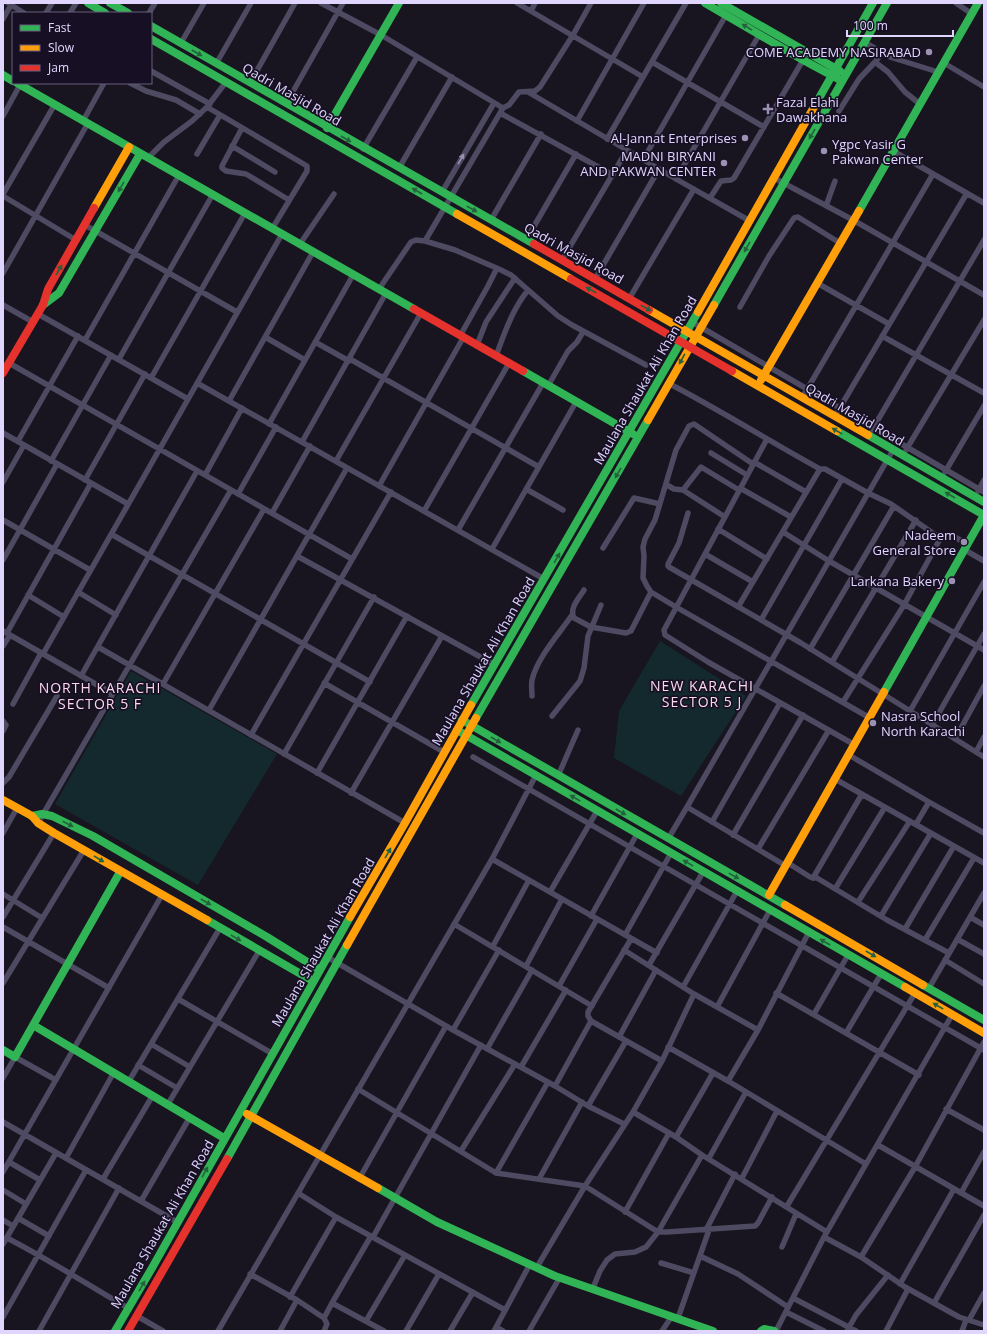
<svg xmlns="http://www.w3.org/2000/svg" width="987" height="1334" viewBox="0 0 987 1334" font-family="'Open Sans',sans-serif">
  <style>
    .green { fill: #14292d }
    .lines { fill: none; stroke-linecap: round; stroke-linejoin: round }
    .street { stroke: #4e4a61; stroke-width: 5.5 }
    .fast { stroke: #30b455; stroke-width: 8 }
    .slow { stroke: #ff9f0a; stroke-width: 8 }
    .jam { stroke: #e5322d; stroke-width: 8 }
    .oneway { fill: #24623d }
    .oneway2 { fill: #9790af }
    .poi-dot { fill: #9a92b0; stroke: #171025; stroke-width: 1.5 }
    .labels { text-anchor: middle; stroke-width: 3.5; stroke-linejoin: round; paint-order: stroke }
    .poi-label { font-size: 13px; fill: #e0d6fd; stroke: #171025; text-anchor: end }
    .street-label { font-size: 13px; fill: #e0d6fd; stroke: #171025 }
    .neighbourhood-label { font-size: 14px; letter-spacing: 1px; fill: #fdd8eb; stroke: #171025 }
  </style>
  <rect width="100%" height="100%" fill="#181520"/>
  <path class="green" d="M660 641 746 696 681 796 614 758 619 711Z
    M131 671 277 754 198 885 55 804Z"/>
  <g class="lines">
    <path class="street" d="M8 3 24 13
      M321 3 381 35 503 108 509 105 519 92 535 91 540 87 573 35 591 3
      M517 3 643 77
      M956 3 972 14
      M531 11 535 3
      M46 13 52 3
      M70 13 76 3
      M149 13 155 3
      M3 19 11 5
      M864 42 890 57 938 72
      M181 43 204 3
      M652 62 764 127
      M875 62 888 72 905 92 920 104
      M944 63 984 87
      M216 64 251 3
      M151 71 210 104
      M130 83 146 91 176 100 200 114
      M250 83 295 3
      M528 92 676 179 750 221
      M286 104 343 3
      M207 107 307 166V171L272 229
      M839 111 859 79 875 62 882 53
      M500 113 613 175
      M3 116 21 83
      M83 121 104 83
      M577 121 644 3
      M242 128 222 166V168L226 171 246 174 289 200
      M607 139 686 3
      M232 146 275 172
      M363 149 417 57
      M893 151 984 203
      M197 154 220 115
      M148 158 164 142 192 121 207 107 226 82
      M643 160 726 15
      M399 168 452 77
      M774 178 853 220 984 295
      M676 179 759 35
      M442 192 494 103
      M3 194 55 104
      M3 196 76 240
      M710 198 721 181 731 180 734 178 803 60
      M826 206 835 181
      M491 220 541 134
      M85 225 237 312
      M526 240 576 154
      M425 241 503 108
      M300 244 334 194
      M562 260 627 150
      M3 273 88 123
      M595 279 659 169
      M817 283 889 324
      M379 289 411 242 416 240 425 241 455 250 501 270 511 275 558 316 572 325 646 365
      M629 299 694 189
      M3 305 33 322
      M740 307 769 256 794 218 798 217 840 243
      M38 314 188 399
      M692 322 984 492
      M460 336 488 286 497 268
      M882 336 984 393
      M265 337 305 360
      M85 340 179 175
      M315 342 349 361
      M477 345 486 322 515 278
      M496 356C505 332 512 310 528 290
      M119 359 213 194
      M350 359 539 467
      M9 363 352 559
      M151 378 245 213
      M197 383 544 579
      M668 383C720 410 769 441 820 469
      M548 386 568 351 577 342 583 332
      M802 398 933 174
      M229 401 313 252
      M835 416 967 193
      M269 424 353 275
      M872 430 984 240
      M3 433 128 504
      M767 439 664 630 665 635 708 662 855 745
      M18 441 78 336
      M302 442 386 293
      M906 450 984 320
      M711 453 747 475
      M51 461 111 355
      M336 461 421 313
      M754 462 806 492
      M753 464 694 424 689 426 676 450 655 520 645 539 643 547 644 556 643 578 647 586 651 592 676 607 870 718
      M945 472 984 406
      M205 475 242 408
      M85 480 145 374
      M3 482 24 445
      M667 485 674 489 683 490 725 517
      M379 486 463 338
      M740 488 791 517
      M526 489 563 510
      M683 490 701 467 739 490
      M978 491 984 480
      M238 494 276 427
      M424 511 509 363
      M272 513 310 446
      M688 513 679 543 668 564V566L669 567 801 643 984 757
      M3 520 90 570
      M718 529 767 559
      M458 530 543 383
      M783 532 829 561 984 650
      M111 534 370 682
      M603 548 634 498 660 504
      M492 549 576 402
      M965 550 984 561
      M705 554 753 582
      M297 556 495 665
      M3 560 57 464
      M584 590C579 598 569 608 574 618L591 627 626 633 631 631 651 592
      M78 592 116 615
      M28 595 64 617
      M738 607 820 469H825L868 493 891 504 934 534 941 537 953 536 967 544
      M761 620 842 479
      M3 631 113 694
      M7 633 91 483
      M3 646 10 635
      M98 647 405 823
      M810 649 894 506
      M43 654 282 234
      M832 662 916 520
      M81 676 197 471
      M324 683 444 752
      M163 684 264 509
      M532 696C532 691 531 685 532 680 537 658 559 634 572 615
      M843 702 904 605 941 537
      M13 704 41 653
      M209 710 347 468
      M910 711 984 582
      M552 716 580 681 584 668 588 636 601 605
      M3 721 6 725 3 731
      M932 725 984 634
      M251 735 391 492
      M955 739 984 686
      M976 752 984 737
      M284 754 374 597
      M849 755 929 802 984 833
      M473 757 984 1050
      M317 773 407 616
      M558 776 578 730
      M835 779 984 863
      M3 783 9 777 57 696
      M351 793 442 636
      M687 807 786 866
      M712 822 780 703
      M38 823 231 490
      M916 824 929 802
      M3 833 17 808
      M733 835 803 715
      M668 839 687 807 893 450
      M758 849 829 730
      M492 859 657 953
      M788 863 810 877 817 878 887 920 949 953
      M813 878 862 794
      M835 889 885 807
      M550 892 597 811
      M3 894 42 918
      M858 902 910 821
      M591 916 637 834
      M881 916 931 833
      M3 917 54 833
      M970 917 984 925
      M454 924 592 1006
      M3 927 109 988
      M905 929 954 846
      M625 935 671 853
      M631 939 588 1012V1016L591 1021 662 1061
      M957 939 984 954
      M925 940 974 858
      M493 946 529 880
      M624 950 694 994 758 1030
      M327 957 453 1030 555 1086 588 1106 624 1124
      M945 960 984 984
      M649 965 703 872
      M526 966 562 899
      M3 983 84 850
      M559 986 597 919
      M683 987 737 891
      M929 988 984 893
      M776 993 919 1075
      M178 999 273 1054
      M717 1007 770 910
      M814 1014 848 955
      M453 1030 499 950
      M846 1033 881 974
      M619 1037 656 970
      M151 1044 190 1067
      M668 1047 728 1081 866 1164
      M487 1049 532 970
      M138 1065 177 1088
      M521 1067 566 990
      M3 1078 15 1057 56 1080
      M129 1081 220 928
      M728 1081 758 1030 809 932
      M555 1086 591 1021
      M358 1089 496 1173 585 1186 658 1232H667L755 1226 758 1223 772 1197
      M168 1104 259 951
      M588 1106 626 1041
      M946 1109 984 1130
      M633 1112 676 1137 702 1155 827 1232
      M3 1122 177 1222
      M676 1137 713 1073
      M878 1145 984 1206
      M461 1151 515 1064
      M66 1158 114 1072
      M709 1158 746 1092
      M9 1162 40 1180
      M3 1172 162 895
      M496 1173 548 1082
      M742 1178 777 1111
      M103 1179 153 1095
      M359 1179 446 1026
      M539 1179 582 1102
      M3 1190 26 1204
      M298 1193 336 1217 505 1310
      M961 1193 984 1152
      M141 1201 190 1117
      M787 1206 915 993
      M625 1212 669 1133
      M18 1218 49 1236
      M3 1220 13 1226
      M706 1230 735 1174
      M373 1237 481 1045
      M824 1237 861 1257 905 1287 959 1317 984 1325
      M7 1238C48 1259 88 1285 128 1308
      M3 1244 56 1153
      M782 1247 796 1214
      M700 1256 738 1274 788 1307
      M861 1257 915 1167 984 1042
      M661 1263 694 1273
      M537 1267 585 1186 633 1112 662 1061 694 994
      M250 1274 297 1300 324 1318 332 1303 384 1331
      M900 1284 954 1189
      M593 1288 600 1271 607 1260 615 1254 635 1252 646 1247 658 1232 702 1155
      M290 1297 336 1217
      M793 1298 856 1331
      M332 1303 371 1236
      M934 1303 984 1215
      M786 1312 824 1331
      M137 1316 163 1331
      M3 1317 86 1170
      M324 1318 327 1324 324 1331
      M678 1318 709 1230
      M969 1320 984 1293
      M366 1321 405 1255
      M496 1327 503 1331
      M39 1331 119 1188
      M218 1331 492 859 536 775
      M280 1331 297 1300
      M406 1331 439 1274
      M450 1331 473 1292
      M494 1331 530 1264
      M529 1331 560 1277
      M662 1331 672 1316
      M776 1331 824 1237 952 1015
      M847 1331 856 1315 888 1275
      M886 1331 908 1289
      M962 1331 966 1320"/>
    <path class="fast" d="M88 3 105 13
      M110 3 128 13
      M705 3 803 60 842 81
      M721 3 840 71
      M151 26 534 244
      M151 39 457 214
      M3 75 13 81
      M17 83 414 309
      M814 107 873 3
      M327 128 399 3
      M859 211 978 3
      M43 305 59 293 140 154
      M714 305 887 3
      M523 371 633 434
      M837 431 984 515
      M868 435 984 502
      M884 692 984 515
      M471 705 698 312
      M476 718 648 420
      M462 720 785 905
      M457 730 905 987
      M32 816 42 814 52 816 93 836 267 937 320 970
      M207 920 313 981
      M923 985 984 1020
      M33 1025 224 1138
      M3 1050 15 1057 120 872
      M227 1159 347 945
      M378 1188 437 1222 555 1276 713 1331
      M115 1331 152 1268 350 917
      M761 1331 764 1329 774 1331"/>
    <path class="slow" d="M94 208 129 147
      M457 214 571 279
      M649 310 868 435
      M698 312 814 107
      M732 371 837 431
      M761 380 859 211
      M648 420 714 305
      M3 800 32 816 38 823 54 833 207 920
      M769 895 884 692
      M785 905 923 985
      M350 917 405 823 471 705
      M347 945 476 718
      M905 987 984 1033
      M247 1114 378 1188"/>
    <path class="jam" d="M534 244 649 310
      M571 279 732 371
      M414 309 523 371
      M3 373 43 305 48 289 94 208
      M128 1331 227 1159"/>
  </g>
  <defs><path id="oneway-solid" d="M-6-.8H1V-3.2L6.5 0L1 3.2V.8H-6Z"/></defs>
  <g class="oneway">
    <use href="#oneway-solid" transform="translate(747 27) rotate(-149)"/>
    <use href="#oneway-solid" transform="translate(197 53) rotate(30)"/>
    <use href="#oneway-solid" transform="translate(812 134) rotate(120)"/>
    <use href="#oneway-solid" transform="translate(346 139) rotate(30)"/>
    <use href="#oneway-solid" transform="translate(121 187) rotate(120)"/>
    <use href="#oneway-solid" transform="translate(417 191) rotate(-150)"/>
    <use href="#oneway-solid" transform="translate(472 209) rotate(29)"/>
    <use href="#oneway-solid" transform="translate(747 247) rotate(120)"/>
    <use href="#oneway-solid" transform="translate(59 270) rotate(-60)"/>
    <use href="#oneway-solid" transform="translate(591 290) rotate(-151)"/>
    <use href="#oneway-solid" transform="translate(646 308) rotate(29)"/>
    <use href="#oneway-solid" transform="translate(682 359) rotate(119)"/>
    <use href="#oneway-solid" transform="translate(837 431) rotate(-150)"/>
    <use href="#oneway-solid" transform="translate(618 473) rotate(120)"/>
    <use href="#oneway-solid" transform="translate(950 495) rotate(-150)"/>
    <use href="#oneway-solid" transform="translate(557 558) rotate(-60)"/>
    <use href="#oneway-solid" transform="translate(496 740) rotate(30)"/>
    <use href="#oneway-solid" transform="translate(575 798) rotate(-150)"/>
    <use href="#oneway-solid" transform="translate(621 812) rotate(30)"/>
    <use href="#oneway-solid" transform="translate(68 824) rotate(27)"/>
    <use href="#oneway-solid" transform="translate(388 853) rotate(-60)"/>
    <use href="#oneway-solid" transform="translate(99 859) rotate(31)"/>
    <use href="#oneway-solid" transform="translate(688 863) rotate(-150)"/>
    <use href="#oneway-solid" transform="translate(734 876) rotate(29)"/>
    <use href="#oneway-solid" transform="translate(206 902) rotate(30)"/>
    <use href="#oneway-solid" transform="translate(236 938) rotate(30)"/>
    <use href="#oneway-solid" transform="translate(825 942) rotate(-150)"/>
    <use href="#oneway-solid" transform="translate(871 954) rotate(30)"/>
    <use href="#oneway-solid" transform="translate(938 1006) rotate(-150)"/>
    <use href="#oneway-solid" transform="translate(205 1172) rotate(-61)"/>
    <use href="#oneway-solid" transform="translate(142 1286) rotate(-60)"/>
  </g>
  <use class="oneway2" href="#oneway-solid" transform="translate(461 159) rotate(-60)"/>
  <g class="poi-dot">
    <circle cx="929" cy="52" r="4"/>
    <path d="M766 103h4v4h4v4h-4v4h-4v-4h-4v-4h4z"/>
    <circle cx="745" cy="138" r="4"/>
    <circle cx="824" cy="151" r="4"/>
    <circle cx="724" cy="163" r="4"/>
    <circle cx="964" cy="542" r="4"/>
    <circle cx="952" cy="581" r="4"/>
    <circle cx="873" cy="723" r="4"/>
  </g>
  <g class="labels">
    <g class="poi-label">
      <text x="921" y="57">COME ACADEMY NASIRABAD</text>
      <text x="776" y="107" text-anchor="start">Fazal Elahi<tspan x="776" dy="15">Dawakhana</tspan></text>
      <text x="737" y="143">Al-Jannat Enterprises</text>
      <text x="832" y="149" text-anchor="start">Ygpc Yasir G<tspan x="832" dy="15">Pakwan Center</tspan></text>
      <text x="716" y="161">MADNI BIRYANI<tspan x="716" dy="15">AND PAKWAN CENTER</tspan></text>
      <text x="956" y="540">Nadeem<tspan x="956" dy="15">General Store</tspan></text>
      <text x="944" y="586">Larkana Bakery</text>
      <text x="881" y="721" text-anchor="start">Nasra School<tspan x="881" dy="15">North Karachi</tspan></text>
    </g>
    <g class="street-label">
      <text transform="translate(292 94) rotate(30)" y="5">Qadri Masjid Road</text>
      <text transform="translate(574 253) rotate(29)" y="5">Qadri Masjid Road</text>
      <text transform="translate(645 380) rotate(-60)" y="5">Maulana Shaukat Ali Khan Road</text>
      <text transform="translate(855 414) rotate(30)" y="5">Qadri Masjid Road</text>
      <text transform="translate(483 661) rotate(-60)" y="5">Maulana Shaukat Ali Khan Road</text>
      <text transform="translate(323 942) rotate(-60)" y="5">Maulana Shaukat Ali Khan Road</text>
      <text transform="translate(162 1224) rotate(-60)" y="5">Maulana Shaukat Ali Khan Road</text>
    </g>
    <g class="neighbourhood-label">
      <text x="702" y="691">NEW KARACHI<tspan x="702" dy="16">SECTOR 5 J</tspan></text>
      <text x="100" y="693">NORTH KARACHI<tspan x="100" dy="16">SECTOR 5 F</tspan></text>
    </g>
  </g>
  <rect width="987" height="1334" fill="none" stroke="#e0d6fd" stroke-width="8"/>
  <rect x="12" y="12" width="140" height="72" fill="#171025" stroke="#675f7b"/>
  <rect x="20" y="25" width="20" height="6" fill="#30b455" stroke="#675f7b"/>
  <text x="48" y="32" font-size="12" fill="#e0d6fd">Fast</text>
  <rect x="20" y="45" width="20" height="6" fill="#ff9f0a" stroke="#675f7b"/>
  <text x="48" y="52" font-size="12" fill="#e0d6fd">Slow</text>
  <rect x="20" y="65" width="20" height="6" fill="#e5322d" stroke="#675f7b"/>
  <text x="48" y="72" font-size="12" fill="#e0d6fd">Jam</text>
  <path d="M847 30v6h106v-6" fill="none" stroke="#e0d6fd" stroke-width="2"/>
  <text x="853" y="30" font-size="12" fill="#e0d6fd" stroke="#171025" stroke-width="3" paint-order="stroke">100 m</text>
</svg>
